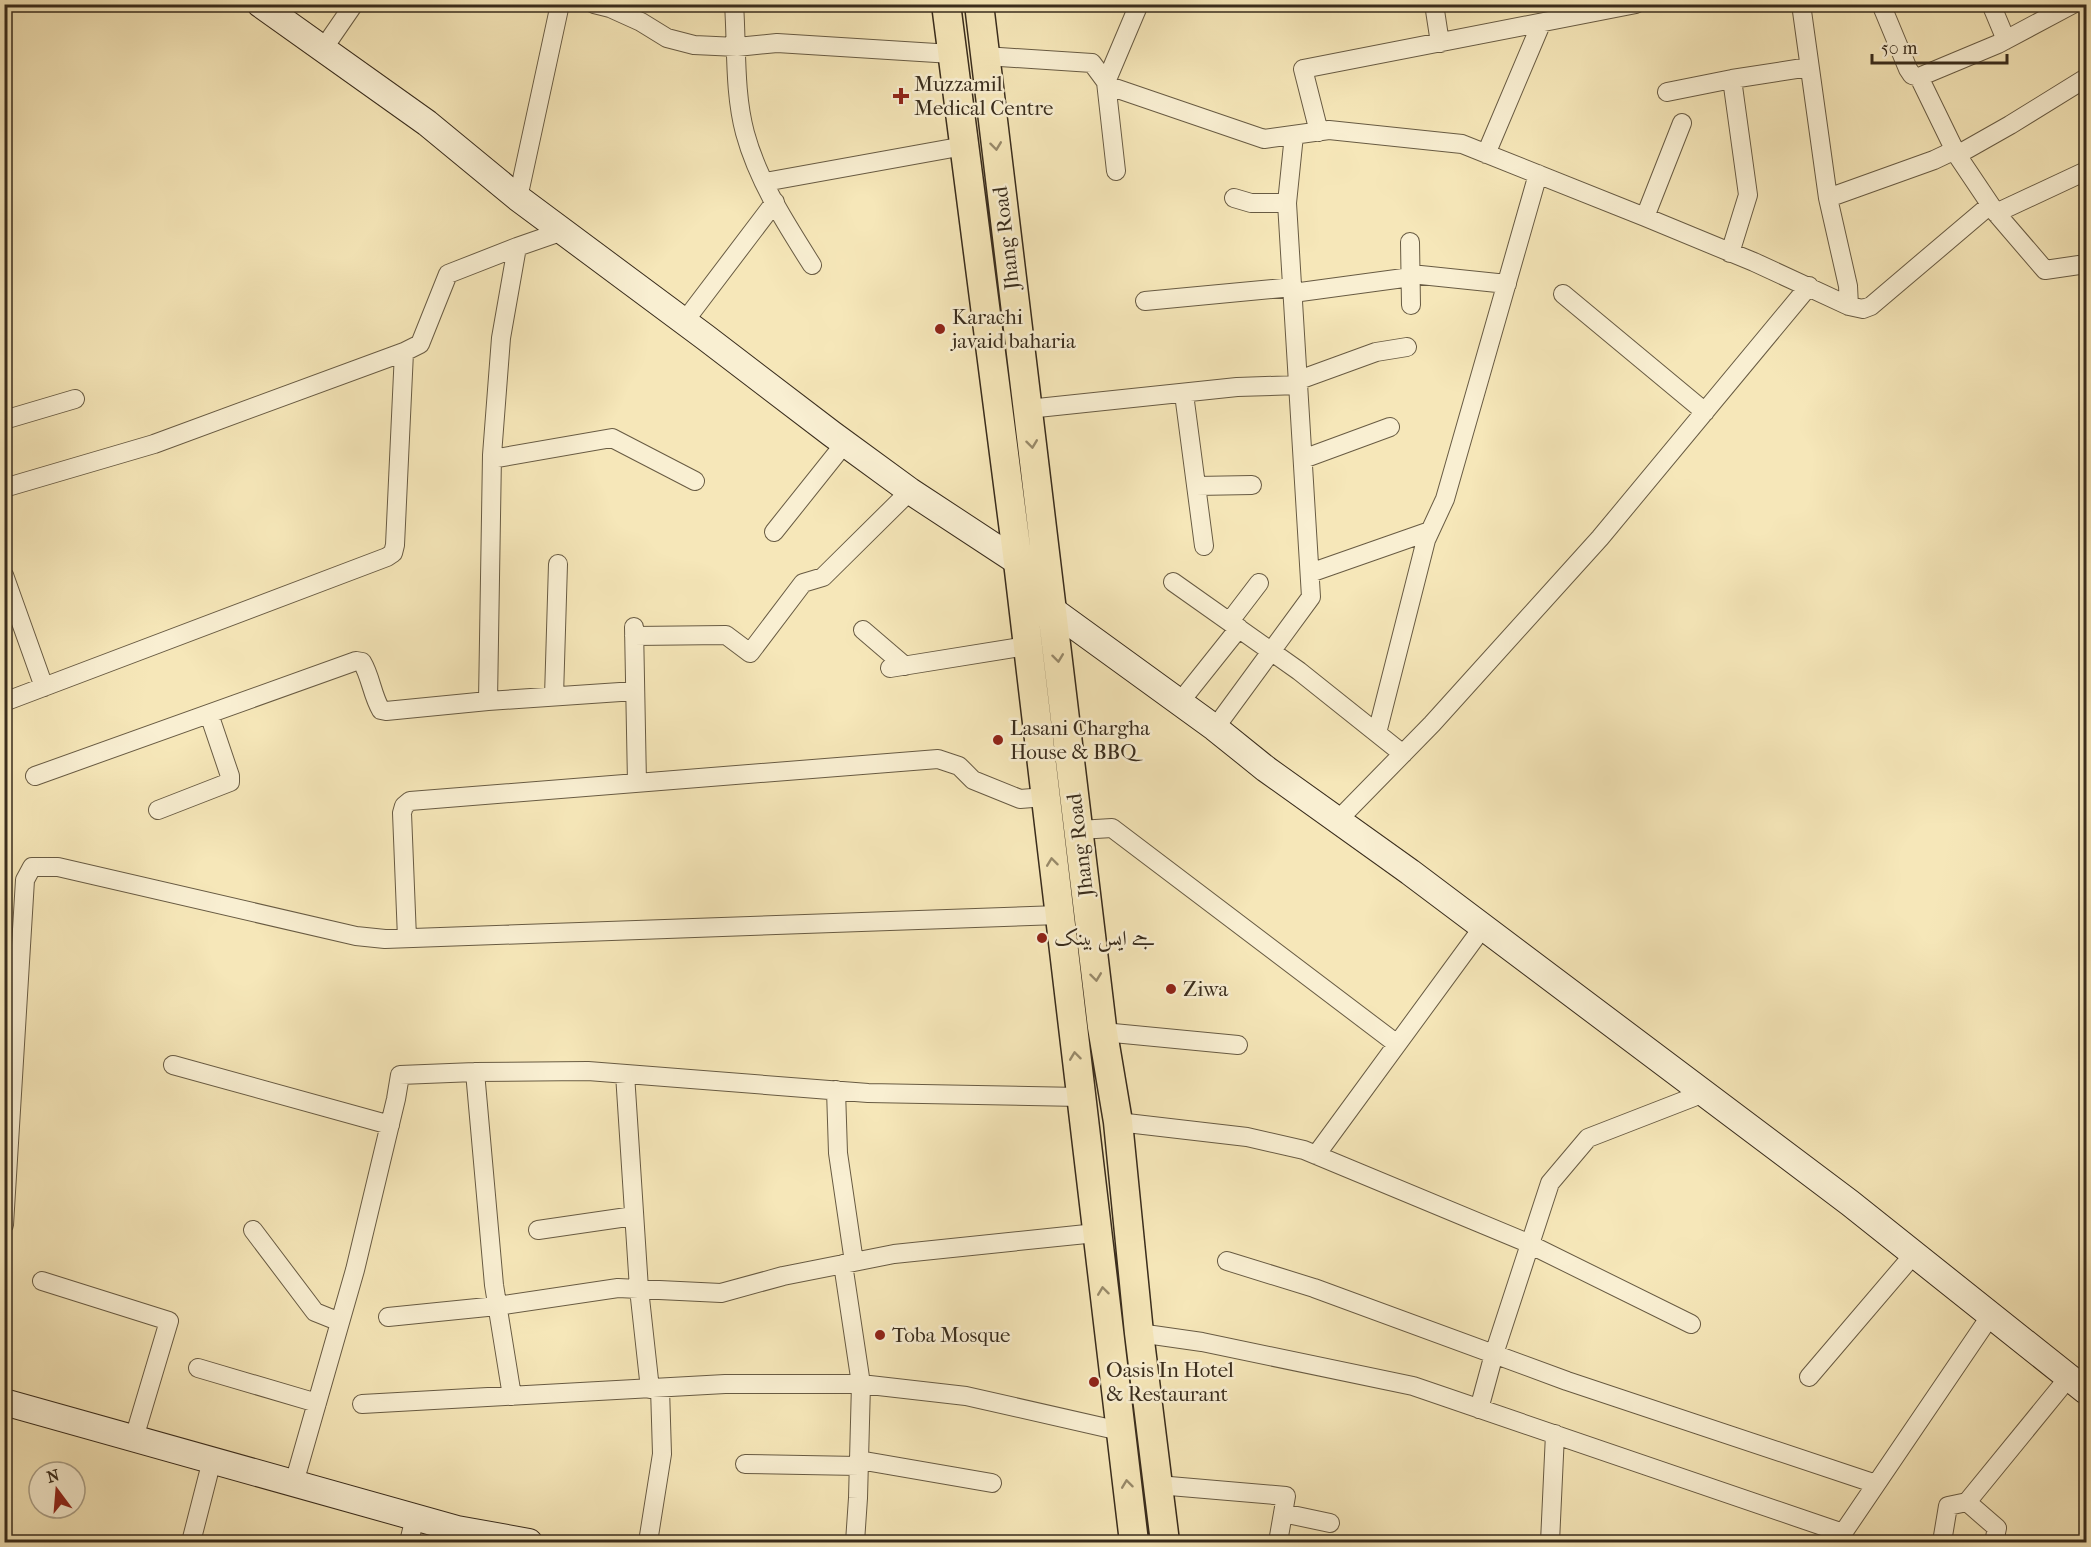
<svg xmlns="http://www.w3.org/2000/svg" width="2091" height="1547" viewBox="0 0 2091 1547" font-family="'IM FELL French Canon',Amiri,serif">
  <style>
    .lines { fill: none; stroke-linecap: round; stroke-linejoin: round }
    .street-casing { stroke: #685b43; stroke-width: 20 }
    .secondary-casing { stroke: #392c1c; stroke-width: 28 }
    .primary-casing { stroke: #392c1c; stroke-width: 31 }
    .street { stroke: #f9efd2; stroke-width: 18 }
    .secondary { stroke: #f9efd2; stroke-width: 26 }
    .primary { stroke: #f6e7b9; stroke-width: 28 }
    .oneway { stroke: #988a6a }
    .poi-dot { fill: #8f2418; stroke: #f9efd2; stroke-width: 2 }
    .labels { text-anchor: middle; stroke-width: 5; stroke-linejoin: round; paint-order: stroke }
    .poi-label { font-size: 21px; fill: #392c1c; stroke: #f9efd2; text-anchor: start }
    .street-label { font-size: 21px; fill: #392c1c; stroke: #f9efd2 }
  </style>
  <rect width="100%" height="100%" fill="#f6e7b9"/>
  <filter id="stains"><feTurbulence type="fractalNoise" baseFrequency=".00333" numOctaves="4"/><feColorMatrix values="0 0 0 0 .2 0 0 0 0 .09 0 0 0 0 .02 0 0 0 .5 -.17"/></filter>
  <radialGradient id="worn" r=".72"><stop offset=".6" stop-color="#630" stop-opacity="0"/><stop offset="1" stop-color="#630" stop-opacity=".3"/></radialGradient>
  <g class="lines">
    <g class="street-casing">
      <path id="street" d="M594 4 610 8 641 22 667 38 694 45 737 47 777 43 952 54
        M734 4C737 47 734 92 745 133 758 181 786 224 812 265
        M1434 4 1440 43
        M1801 4 1828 198 1848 286 1849 306
        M1881 4 1908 69 1912 75 1919 77 1957 155 1996 213 2045 270 2086 264
        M1991 4 2006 40
        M323 49 354 4
        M985 56 1092 63 1109 86 1264 139 1329 130 1462 144 1645 217 1754 262 1849 306 1863 309 1871 306 1990 205
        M1919 77 1998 44 2073 4
        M1667 92 1732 79 1809 67
        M1319 132 1303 69 1636 4
        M1486 154 1541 24
        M1957 155 2010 125 2086 78
        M1116 171 1106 82 1139 4
        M765 182 964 146
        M518 198 560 4
        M1234 198 1251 203H1287
        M1828 198 1934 160 1955 150
        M1996 213 2086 171
        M1645 217 1682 123
        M1410 242 1411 305
        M1730 253 1748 195 1732 79
        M1411 274 1507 284
        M1293 293 1411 277
        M1563 294 1705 412
        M1145 301 1293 287
        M684 322 775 202
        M1299 380 1376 352 1407 347
        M1184 394 1204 546
        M1028 409 1237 387 1299 385
        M4 420 75 399
        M492 459 612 438 695 481
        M1303 459 1390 427
        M1196 486 1252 485
        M4 488 154 444 404 352 420 344 448 274 517 247 563 231
        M774 532 845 443
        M1310 573 1430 531
        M4 575 44 687
        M1173 582 1299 671 1403 754
        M1230 621 1259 583
        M634 627 637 783
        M863 630 905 666
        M634 636 726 635 750 653 803 583 823 577 910 491
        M890 668 1027 646
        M554 696 558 564
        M488 701 492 455 501 338 517 247
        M4 702 387 557 393 553 395 545 404 352
        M1180 702 1239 628
        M1215 728 1311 597 1287 203 1294 135
        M1377 733 1426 540 1445 499 1538 174
        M35 776 356 661 362 662C371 677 372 695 381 710L386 711 488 701 635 691
        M158 810 230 782V776L209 714
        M1338 820 1432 724 1600 538 1809 286
        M1079 830 1112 828 1397 1044
        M407 938 402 813 404 806 410 801 938 759 959 766 973 780 1020 799 1045 797
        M1103 1032 1238 1045
        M173 1065 390 1125
        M475 1072 494 1285 512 1396
        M625 1074 639 1289 650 1389
        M836 1090 838 1153 854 1262
        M1118 1122 1247 1137 1304 1150 1523 1241 1691 1324
        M1316 1155 1483 927
        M4 1225 25 880 32 867H58L356 936 385 939 1059 915
        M253 1230 315 1312 340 1322
        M538 1230 634 1216
        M1227 1261 1314 1288 1567 1381 1876 1484
        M843 1264 861 1384 858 1498 855 1542
        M42 1281 169 1321 134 1438
        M388 1317 497 1306 618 1288 721 1293 783 1276 894 1254 1096 1233
        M1139 1333 1202 1342 1413 1386 1843 1533 1991 1315
        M198 1368 317 1403
        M1809 1377 1914 1254
        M362 1404 725 1384H861L966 1396 1120 1431
        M1479 1409 1494 1354 1550 1183 1588 1138 1704 1093
        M859 1460 992 1483
        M745 1464 859 1466
        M294 1483 355 1270 396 1099 400 1075 475 1072 588 1071 868 1093 1080 1097
        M1158 1485 1286 1496 1278 1542
        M1967 1502 1997 1528 1994 1542
        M1283 1513 1330 1523
        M191 1542 212 1460
        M409 1542 415 1517
        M648 1542 662 1454 660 1388
        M1550 1542 1555 1434
        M1942 1542 1948 1506 1967 1502 2069 1377"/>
    </g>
    <g class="secondary-casing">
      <path id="secondary" d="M260 4 427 123 518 198 705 337 832 434 910 491 1018 562
        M1040 601 1215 728 1266 769 1410 872 1850 1203 2086 1391
        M4 1402 457 1529 529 1542"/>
    </g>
    <g class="primary-casing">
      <path id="primary" d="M946 4 1018 562 1134 1542
        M979 4 1102 1027 1118 1122 1139 1333 1165 1542"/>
    </g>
    <use href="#street" class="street"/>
    <use href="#secondary" class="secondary"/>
    <use href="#primary" class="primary"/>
  </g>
  <defs><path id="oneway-chevron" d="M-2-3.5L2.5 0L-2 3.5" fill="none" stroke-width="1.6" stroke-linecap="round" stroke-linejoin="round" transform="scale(1.5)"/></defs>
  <g class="oneway">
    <use href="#oneway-chevron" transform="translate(996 146) rotate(83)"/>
    <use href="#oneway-chevron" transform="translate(1032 444) rotate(83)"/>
    <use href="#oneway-chevron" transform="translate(1058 658) rotate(83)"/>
    <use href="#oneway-chevron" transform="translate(1052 862) rotate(-97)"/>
    <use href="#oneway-chevron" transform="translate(1096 977) rotate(83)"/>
    <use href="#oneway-chevron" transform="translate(1075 1056) rotate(-97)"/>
    <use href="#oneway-chevron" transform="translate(1103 1291) rotate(-97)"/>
    <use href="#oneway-chevron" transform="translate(1127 1484) rotate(-97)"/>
  </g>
  <g class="poi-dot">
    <path d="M898 87h6v6h6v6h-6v6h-6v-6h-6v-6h6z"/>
    <circle cx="940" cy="329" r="6"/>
    <circle cx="998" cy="740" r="6"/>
    <circle cx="1042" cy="938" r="6"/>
    <circle cx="1171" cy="989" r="6"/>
    <circle cx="880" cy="1335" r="6"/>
    <circle cx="1094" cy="1382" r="6"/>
  </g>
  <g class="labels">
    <g class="poi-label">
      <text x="914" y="91">Muzzamil<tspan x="914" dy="24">Medical Centre</tspan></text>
      <text x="952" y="324">Karachi<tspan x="952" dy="24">javaid baharia</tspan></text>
      <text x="1010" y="735">Lasani Chargha<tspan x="1010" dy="24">House &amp; BBQ</tspan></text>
      <text x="1054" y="945">جے ایس بینک</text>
      <text x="1183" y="996">Ziwa</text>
      <text x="892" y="1342">Toba Mosque</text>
      <text x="1106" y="1377">Oasis In Hotel<tspan x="1106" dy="24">&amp; Restaurant</tspan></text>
    </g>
    <g class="street-label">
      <text transform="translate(1006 238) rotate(-97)" y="7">Jhang Road</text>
      <text transform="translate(1080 845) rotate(-97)" y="7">Jhang Road</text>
    </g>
  </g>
  <rect width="2091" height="1547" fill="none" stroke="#f6e7b9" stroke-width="24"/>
  <rect x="6" y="6" width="2079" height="1535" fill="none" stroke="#392c1c" stroke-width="3"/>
  <rect x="12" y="12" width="2067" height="1523" fill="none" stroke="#392c1c" stroke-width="1.5"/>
  <g transform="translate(57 1490) rotate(344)"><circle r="28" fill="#f9efd2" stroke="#aca189" stroke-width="1.5"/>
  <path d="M0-4.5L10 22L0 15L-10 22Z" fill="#8f2418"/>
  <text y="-9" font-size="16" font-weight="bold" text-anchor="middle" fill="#392c1c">N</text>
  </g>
  <path d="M1872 54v9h135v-9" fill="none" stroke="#392c1c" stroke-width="3"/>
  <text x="1881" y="54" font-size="18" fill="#392c1c" stroke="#f9efd2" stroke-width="4.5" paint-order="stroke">50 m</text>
  <rect width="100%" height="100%" filter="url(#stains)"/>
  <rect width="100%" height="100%" fill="url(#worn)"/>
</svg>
